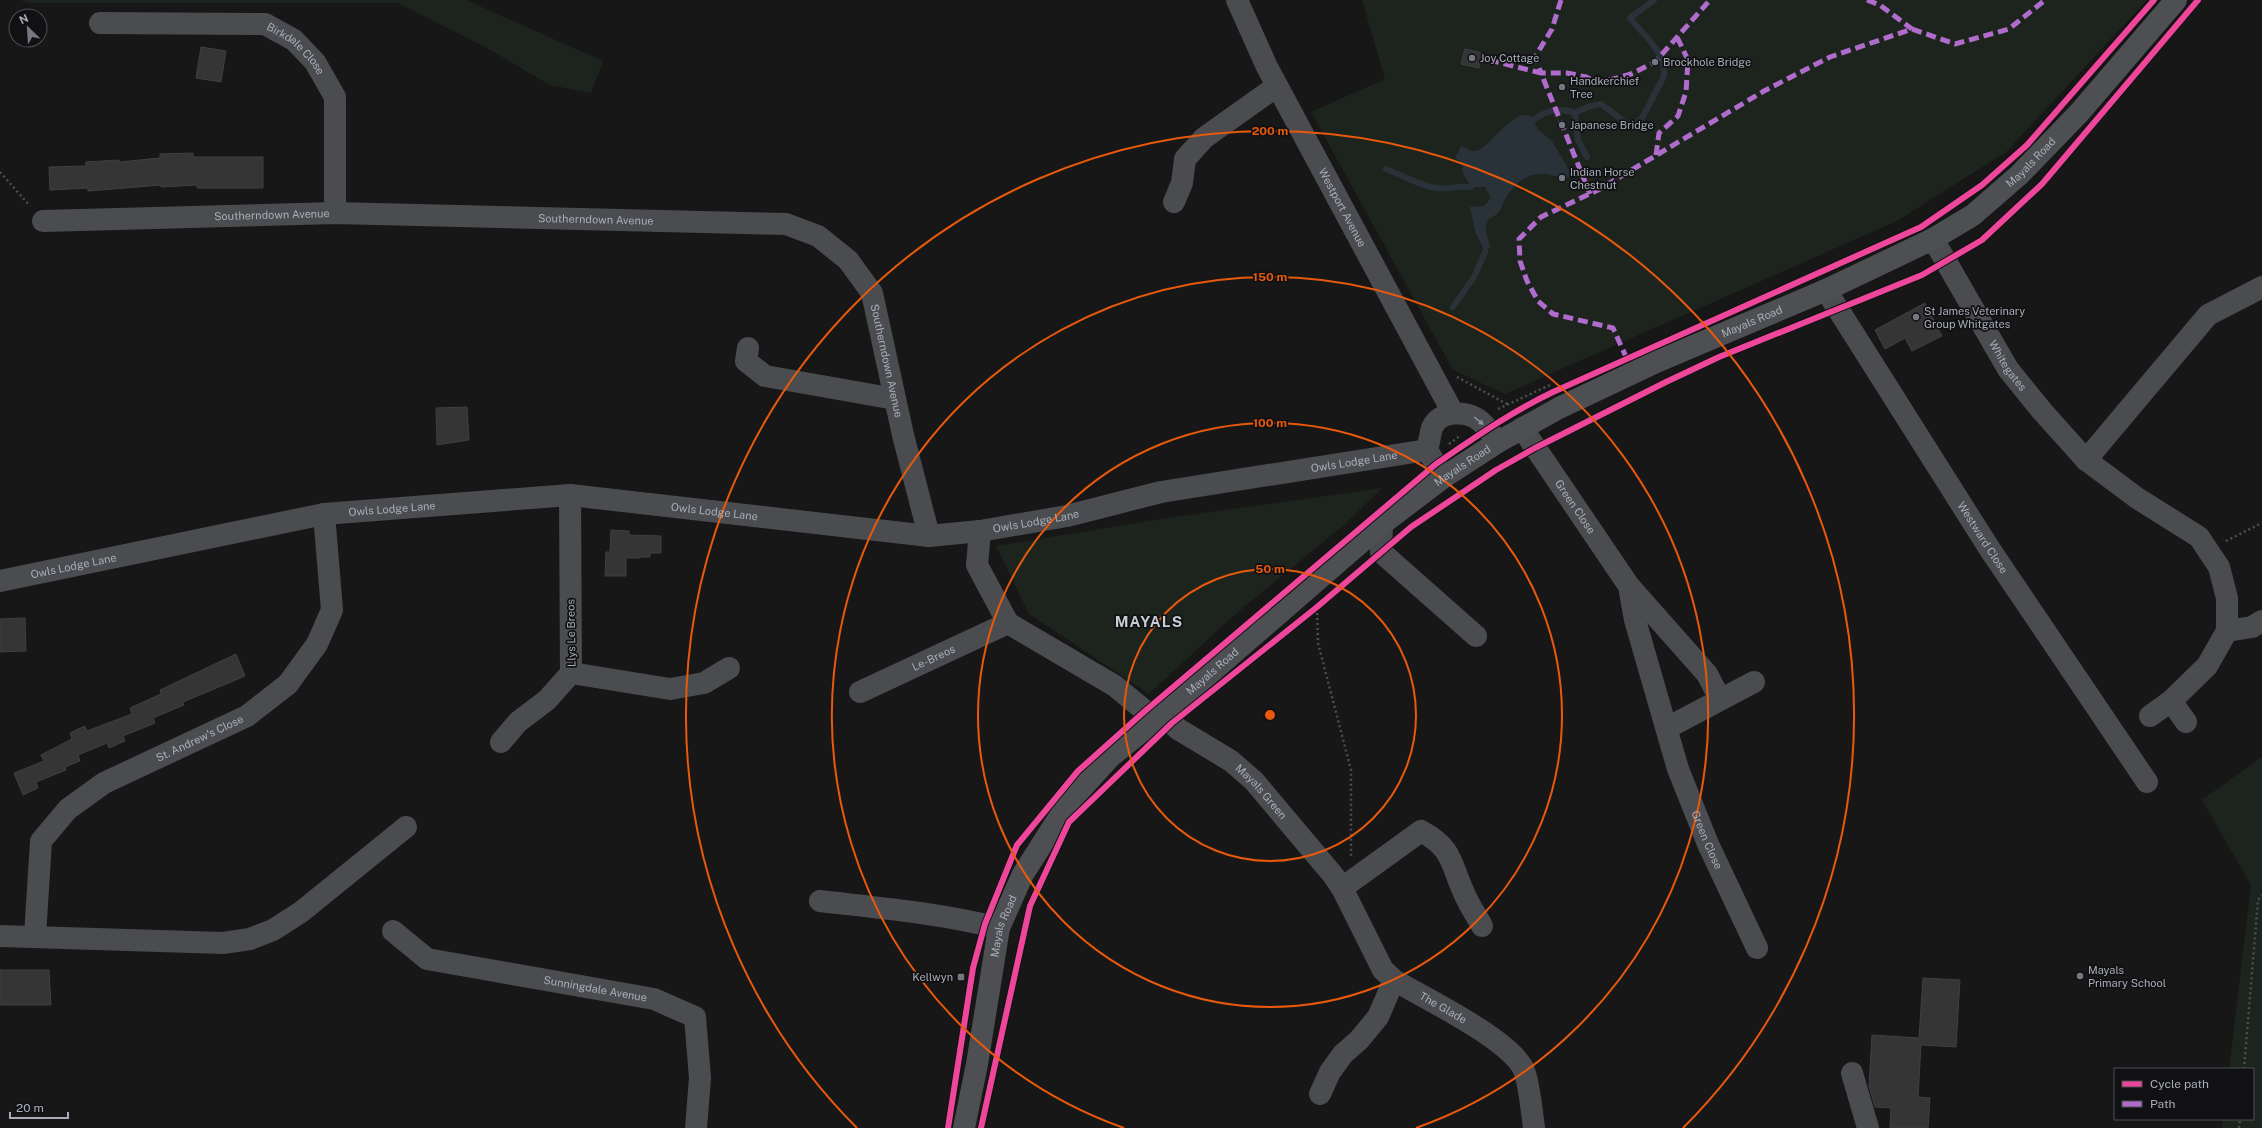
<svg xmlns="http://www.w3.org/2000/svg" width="2262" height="1128" viewBox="0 0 2262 1128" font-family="'Public Sans',sans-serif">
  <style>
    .green { fill: #1d241e }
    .water { fill: #2a3239 }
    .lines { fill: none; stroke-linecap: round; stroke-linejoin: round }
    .stream { stroke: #2a3239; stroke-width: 6 }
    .building { fill: #353536; stroke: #3f4043 }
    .path { stroke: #4d4e52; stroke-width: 2.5; stroke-dasharray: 2 3; stroke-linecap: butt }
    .minor { stroke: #4b4c50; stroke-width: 22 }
    .major { stroke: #4d4f52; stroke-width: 22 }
    .quiet { stroke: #b06ccc; stroke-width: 5; stroke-dasharray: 10 5; stroke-linecap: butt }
    .cycleway-casing { stroke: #111113; stroke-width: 8 }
    .cycleway { stroke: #ed469a; stroke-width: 6 }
    .oneway { fill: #8c9099 }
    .ring { fill: none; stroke: #e8590c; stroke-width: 2 }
    .poi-dot { fill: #757880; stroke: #111113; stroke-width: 1.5 }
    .labels { text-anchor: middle; stroke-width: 3.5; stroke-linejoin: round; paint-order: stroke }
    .street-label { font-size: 11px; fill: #a8adb8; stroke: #111113 }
    .poi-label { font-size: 11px; fill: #a8adb8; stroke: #111113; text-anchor: start }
    .district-label { font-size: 15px; font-weight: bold; letter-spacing: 1px; fill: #c9ccd4; stroke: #111113 }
    .centre { fill: #e8590c; stroke: #111113; stroke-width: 2 }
    .ring-label { font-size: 12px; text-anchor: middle; font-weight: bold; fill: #e8590c; stroke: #111113; stroke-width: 3.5; stroke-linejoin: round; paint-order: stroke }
  </style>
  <rect width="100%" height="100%" fill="#171717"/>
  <path class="green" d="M20 0H466L603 61 591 93 550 85 485 47 398 3H28Z
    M1362 0H2147L2006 152 1897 221 1505 394 1453 370 1311 112 1385 79Z
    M1382 488 1344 525 1232 617 1149 694 1029 614 996 546 1154 520Z
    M2262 757V1128H2222L2223 1119H2253V1069H2229L2251 885 2202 800Z"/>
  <path class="water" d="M1522 115 1532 116 1538 130 1552 141 1572 175 1566 179C1536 169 1521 173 1504 201 1502 205 1501 210 1498 213 1493 218 1488 217 1486 225 1485 231 1489 241 1490 247L1485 252 1475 231 1470 207 1484 206 1491 198 1485 187H1471L1463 173 1462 163 1455 158 1461 146C1466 148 1471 152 1476 151 1485 150 1505 122 1522 115Z"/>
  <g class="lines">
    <path class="stream" d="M1575 113 1588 107 1601 104 1625 122 1633 125 1642 118 1664 76C1667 53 1642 34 1630 18L1654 0
      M1533 120C1548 110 1558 107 1575 113L1578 140 1587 157
      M1386 169C1402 175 1420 186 1437 188 1449 190 1458 185 1471 187
      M1453 307 1474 277 1485 252"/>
  </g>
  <path class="building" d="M201 47 226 51 221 82 196 78Z
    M1465 49 1482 53 1479 68 1461 64Z
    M193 153V157H263V188H197V185L161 187V185L88 191V188L50 190 49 167 86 166V162L119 160V162L160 158V154Z
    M1925 303 1942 336 1912 351 1905 338 1885 349 1875 330Z
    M467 407 469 440 437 445 436 408Z
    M611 530 629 531V535L661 536V553H650V557H640V558H626V576H605L606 552H610Z
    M25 618 26 651 0 652V619Z
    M236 654 245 676 183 702 184 705 153 718 155 723 123 736 125 741 109 748 107 743 78 755 80 761 65 767 66 770 36 782 38 788 23 795 14 773 44 761 41 755 72 739 70 733 85 726 87 731 132 714 130 708 161 694 160 690Z
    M0 970H49L51 1005H0Z
    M1923 978 1960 980 1956 1047 1921 1045 1918 1097 1930 1098 1928 1128H1890L1891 1108 1875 1107 1869 1086 1872 1035 1919 1038Z"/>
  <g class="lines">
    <path class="path" d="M0 172 30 206
      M1457 377 1507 404
      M1498 409 1550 385
      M1449 444 1461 435
      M2226 541 2262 523
      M1317 608 1318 643 1351 770V857
      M2244 1069 2258 900 2262 895
      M2239 1128 2240 1119"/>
    <g class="minor">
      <path id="s1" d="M1237 0 1267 67 1453 413"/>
      <path id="s2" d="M100 23 265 24 294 40 315 62 335 97V213"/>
      <path d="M1174 202 1182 183 1185 159 1204 138 1277 86"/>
      <path id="s3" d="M43 221 335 213 786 224 818 236 848 260 872 293 903 435 929 536"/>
      <path id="s4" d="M1933 239 2008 369 2042 411 2086 460 2137 498 2199 537 2219 567 2227 598V631L2207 666 2171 701 2150 716"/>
      <path id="s5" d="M1826 290 1989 548 2147 782"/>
      <path d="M748 348 746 361 765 376 895 399"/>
      <path id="s6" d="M1522 428 1629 586 1635 620 1678 769 1708 844 1757 948"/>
      <path d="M2086 460 2208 315 2262 287"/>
      <path d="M1444 477 1427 450C1429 443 1430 435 1432 428 1439 410 1467 410 1480 421 1487 427 1492 435 1498 442"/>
      <path d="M1382 524 1381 552 1476 636"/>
      <path d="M980 531 977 565 1008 623 1115 686 1156 720"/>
      <path id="s7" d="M0 581 324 514 570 495 929 536 980 531 1067 516 1161 492 1427 450"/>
      <path d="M1630 587 1707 674 1720 699"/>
      <path d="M2227 631 2252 627 2262 621"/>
      <path d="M571 673 670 689 704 683 729 668"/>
      <path id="s8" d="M860 692 1008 623"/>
      <path d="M2171 701 2186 722"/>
      <path id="s9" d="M1162 714 1178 729 1231 761 1254 781 1333 875 1342 888 1383 970 1394 980C1426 999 1507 1038 1523 1068 1529 1080 1532 1113 1534 1128"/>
      <path d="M1667 728 1754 682"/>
      <path d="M501 742 518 722 547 700 571 673 570 495"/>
      <path d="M1342 888 1421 831C1454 849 1450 863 1464 893 1469 905 1476 915 1482 926"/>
      <path d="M820 901C880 908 940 913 999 928"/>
      <path id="s10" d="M393 931 427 959 654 999 695 1017 700 1078 696 1128"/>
      <path d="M0 936 223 943 250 939 273 930 301 912 406 827"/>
      <path id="s11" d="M35 936 41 841 68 809 104 783 247 716 288 684 317 644 332 610 324 514"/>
      <path d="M1852 1073 1868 1128"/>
      <path d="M1320 1094 1330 1072 1343 1054 1359 1040 1378 1017 1394 980"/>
    </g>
    <path class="major" id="s12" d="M964 1128 977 1064 999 928 1023 874 1069 802 1110 757 1156 720 1382 524 1444 477 1498 442 1559 408 1656 362 1826 290 1933 239 1973 215 2019 175 2079 113 2176 0"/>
    <path class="quiet" d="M1561 0 1552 29 1535 57 1541 73H1567L1586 77 1599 83 1631 74 1655 62 1710 0
      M1867 0 1880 5 1912 29
      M1489 60 1541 73 1590 194
      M1656 155 1659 133 1678 116 1686 92 1688 60 1677 37
      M1627 359 1613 328 1553 314 1538 301 1527 281 1520 261 1519 239 1541 217 1598 190 1764 91 1830 57 1912 29 1955 44 2009 29 2045 0"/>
    <g class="cycleway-casing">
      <path id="cycleway" d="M948 1128 973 968 985 924 1017 845 1078 771 1145 711 1436 464C1474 438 1511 412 1553 392L1921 227 1982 185 2027 145 2154 0
        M981 1128 1030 906 1069 822 1172 723 1317 607 1411 527 1496 470 1535 448 1666 382 1719 357 1922 275 1982 240 2042 184 2198 0"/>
    </g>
    <use href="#cycleway" class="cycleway"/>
  </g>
  <defs><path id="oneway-solid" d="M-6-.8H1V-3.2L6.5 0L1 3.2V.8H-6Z"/></defs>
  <use class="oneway" href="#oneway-solid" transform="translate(1479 421) rotate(39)"/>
  <g class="ring">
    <circle cx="1270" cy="715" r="146"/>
    <circle cx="1270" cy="715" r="292"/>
    <path d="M1124 1128A438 438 0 1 1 1416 1128"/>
    <path d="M857 1128A584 584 0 1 1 1683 1128"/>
  </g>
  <g class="poi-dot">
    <circle cx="1472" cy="58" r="4"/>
    <circle cx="1655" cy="62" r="4"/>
    <circle cx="1562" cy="87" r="4"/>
    <circle cx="1562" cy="125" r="4"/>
    <circle cx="1562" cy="178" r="4"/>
    <circle cx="1916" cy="317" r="4"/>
    <circle cx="2080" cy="976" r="4"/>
    <rect x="957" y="973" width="8" height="8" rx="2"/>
  </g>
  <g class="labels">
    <g class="street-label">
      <text dy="4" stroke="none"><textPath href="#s2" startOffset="205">Birkdale Close</textPath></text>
      <text dy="4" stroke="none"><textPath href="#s12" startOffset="1514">Mayals Road</textPath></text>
      <text dy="4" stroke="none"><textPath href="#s1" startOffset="233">Westport Avenue</textPath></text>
      <text dy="4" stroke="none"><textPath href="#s3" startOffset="229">Southerndown Avenue</textPath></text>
      <text dy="4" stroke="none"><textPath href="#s3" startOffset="553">Southerndown Avenue</textPath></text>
      <text dy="4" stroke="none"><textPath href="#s12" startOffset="1190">Mayals Road</textPath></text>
      <text dy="4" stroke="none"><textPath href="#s3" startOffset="926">Southerndown Avenue</textPath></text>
      <text dy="4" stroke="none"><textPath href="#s4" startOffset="147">Whitegates</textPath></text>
      <text dy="4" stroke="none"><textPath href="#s7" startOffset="1371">Owls Lodge Lane</textPath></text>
      <text dy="4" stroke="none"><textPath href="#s12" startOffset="866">Mayals Road</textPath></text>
      <text dy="4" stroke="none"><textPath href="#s6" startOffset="95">Green Close</textPath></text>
      <text dy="4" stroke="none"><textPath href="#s7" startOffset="399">Owls Lodge Lane</textPath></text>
      <text dy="4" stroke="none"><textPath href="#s7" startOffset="723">Owls Lodge Lane</textPath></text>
      <text dy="4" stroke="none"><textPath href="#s7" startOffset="1047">Owls Lodge Lane</textPath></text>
      <text dy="4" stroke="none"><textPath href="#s5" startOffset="293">Westward Close</textPath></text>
      <text dy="4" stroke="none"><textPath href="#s7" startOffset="75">Owls Lodge Lane</textPath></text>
      <text transform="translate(571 633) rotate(-91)" y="4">Llys Le Breos</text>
      <text dy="4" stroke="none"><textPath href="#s8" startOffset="81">Le-Breos</textPath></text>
      <text dy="4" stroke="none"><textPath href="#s12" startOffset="542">Mayals Road</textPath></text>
      <text dy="4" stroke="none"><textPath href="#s11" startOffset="287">St. Andrew's Close</textPath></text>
      <text dy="4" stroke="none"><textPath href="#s9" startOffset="127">Mayals Green</textPath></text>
      <text dy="4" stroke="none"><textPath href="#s6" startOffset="457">Green Close</textPath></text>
      <text dy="4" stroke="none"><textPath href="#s12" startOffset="206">Mayals Road</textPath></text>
      <text dy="4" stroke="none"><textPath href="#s10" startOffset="215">Sunningdale Avenue</textPath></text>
      <text dy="4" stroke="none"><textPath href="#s9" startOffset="416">The Glade</textPath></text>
    </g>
    <g class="poi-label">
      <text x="1480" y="62">Joy Cottage</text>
      <text x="1663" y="66">Brockhole Bridge</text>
      <text x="1570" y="85">Handkerchief<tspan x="1570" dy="13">Tree</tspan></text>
      <text x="1570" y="129">Japanese Bridge</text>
      <text x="1570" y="176">Indian Horse<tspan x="1570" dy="13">Chestnut</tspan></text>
      <text x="1924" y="315">St James Veterinary<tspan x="1924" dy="13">Group Whitgates</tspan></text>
      <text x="2088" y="974">Mayals<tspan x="2088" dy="13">Primary School</tspan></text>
      <text x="953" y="981" text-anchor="end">Kellwyn</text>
    </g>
    <g class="district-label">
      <text x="1149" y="627">MAYALS</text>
    </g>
  </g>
  <circle cx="1270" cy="715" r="6" class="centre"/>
  <g class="ring-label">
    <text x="1270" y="135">200 m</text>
    <text x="1270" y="281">150 m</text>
    <text x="1270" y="427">100 m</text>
    <text x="1270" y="573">50 m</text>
  </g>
  <rect x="2114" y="1068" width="140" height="52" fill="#111113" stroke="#4d4f55"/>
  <rect x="2122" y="1081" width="20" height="6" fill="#ed469a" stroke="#4d4f55"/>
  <text x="2150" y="1088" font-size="12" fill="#a8adb8">Cycle path</text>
  <rect x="2122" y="1101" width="20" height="6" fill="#b06ccc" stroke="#4d4f55"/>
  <text x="2150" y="1108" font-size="12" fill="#a8adb8">Path</text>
  <g transform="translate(28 28) rotate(335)"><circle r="19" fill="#111113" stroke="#4d4f55"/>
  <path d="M0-3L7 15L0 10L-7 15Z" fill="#757880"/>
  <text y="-6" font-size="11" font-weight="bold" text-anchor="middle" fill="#a8adb8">N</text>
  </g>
  <path d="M10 1112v6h58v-6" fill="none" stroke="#a8adb8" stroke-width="2"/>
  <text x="16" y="1112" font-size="12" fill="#a8adb8" stroke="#111113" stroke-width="3" paint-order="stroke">20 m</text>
</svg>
